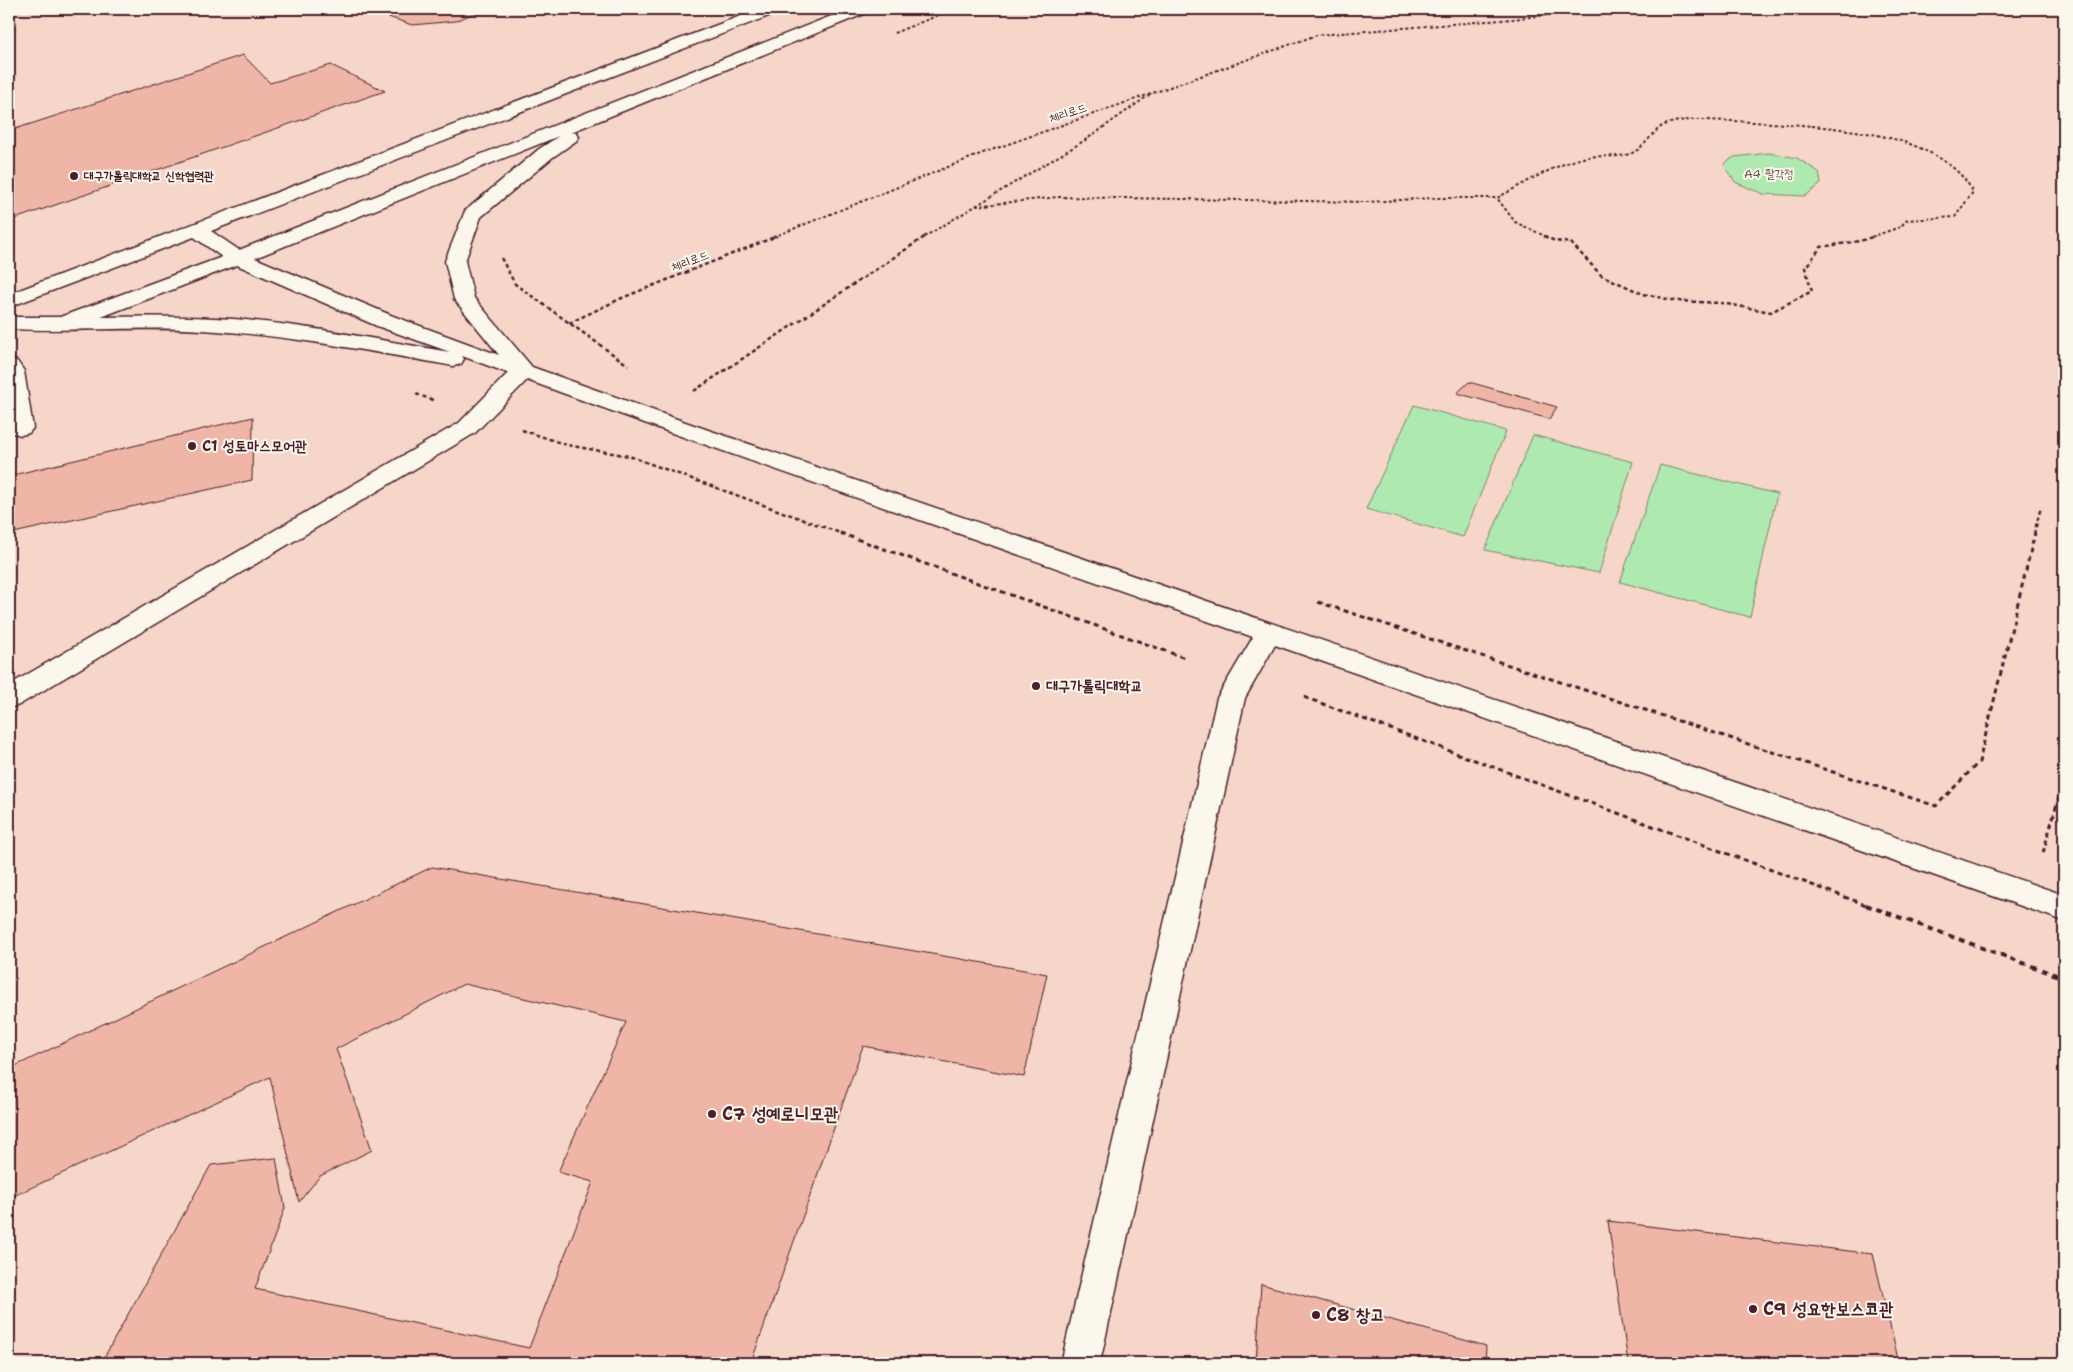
<svg xmlns="http://www.w3.org/2000/svg" width="2073" height="1372" viewBox="0 0 2073 1372" font-family="'Shantell Sans','Poor Story',sans-serif">
  <style>
    .built { fill: #f5d6c9 }
    .green { fill: #aeeab0; stroke: #7c846e }
    .building { fill: #efb6a7; stroke: #4a1f2b }
    .lines { fill: none; stroke-linecap: round; stroke-linejoin: round }
    .minor-casing { stroke: #4a1f2b; stroke-width: 3 }
    .path-far3 { stroke: #4a1f2b; stroke-width: 2; stroke-dasharray: 3 2.5; stroke-linecap: butt }
    .path-far2 { stroke: #4a1f2b; stroke-width: 2.5; stroke-dasharray: 4 3; stroke-linecap: butt }
    .path-far1 { stroke: #4a1f2b; stroke-width: 3; stroke-dasharray: 5 4; stroke-linecap: butt }
    .path { stroke: #4a1f2b; stroke-width: 4; stroke-dasharray: 6 5; stroke-linecap: butt }
    .minor { fill: #fbf7ec; fill-rule: evenodd }
    .poi-dot { fill: #4a1f2b; stroke: #fbf7ec; stroke-width: 2 }
    .labels { text-anchor: middle; stroke-width: 4; stroke-linejoin: round; paint-order: stroke }
    .far-street-label { font-size: 12px; fill: #4a1f2b; stroke: #fbf7ec }
    .far-park-label { font-size: 12px; fill: #63524c; stroke: #fbf7ec }
    .far-poi-label { font-size: 12px; font-weight: bold; fill: #4a1f2b; stroke: #fbf7ec; text-anchor: start }
    .poi-label { font-size: 15px; font-weight: bold; fill: #4a1f2b; stroke: #fbf7ec; text-anchor: start }
    .near-poi-label { font-size: 18px; font-weight: bold; fill: #4a1f2b; stroke: #fbf7ec; text-anchor: start }
  </style>
  <rect width="100%" height="100%" fill="#f7e4d7"/>
  <filter id="ink" filterUnits="userSpaceOnUse"><feTurbulence type="fractalNoise" baseFrequency=".02" numOctaves="2"/><feDisplacementMap in="SourceGraphic" scale="10" xChannelSelector="R" yChannelSelector="G"/><feConvolveMatrix kernelMatrix="1 2 1 2 8 2 1 2 1" color-interpolation-filters="sRGB"/></filter>
  <g filter="url(#ink)">
    <path class="built" d="M9 9H2064V1363H9Z"/>
    <path class="green" d="M1769 153 1797 158 1819 172 1821 184 1805 196 1763 194 1735 182 1724 164 1734 157Z
      M1414 405 1506 431 1463 537 1366 509Z
      M1533 435 1633 462 1599 573 1485 550Z
      M1660 465 1777 494 1750 617 1620 582Z"/>
    <path class="building" d="M365 9H483L456 21 412 25Z
      M243 55 270 83 331 65 385 91 9 221V131Z
      M1469 382 1557 407 1549 419 1457 393Z
      M253 417 252 480 9 534V476Z
      M432 867 1047 974 1024 1077 863 1046 751 1363H101L211 1165 276 1158 285 1208 255 1289 529 1348 593 1182 558 1172 626 1022 464 984 336 1049 372 1150 320 1176 299 1202 270 1077 9 1198V1069Z
      M1608 1221 1873 1254 1899 1363H1628Z
      M1261 1284 1486 1346 1485 1363H1256Z"/>
    <g class="lines">
      <g class="minor-casing">
        <path id="minor" d="M759 9H781L779 12 211 231 239 250 849 9H871L869 12 571 132 576 133 579 137 576 141 553 157 481 217 465 261 474 298 532 367 688 423 2064 895V921L1275 645 1245 698 1100 1363H1061L1217 698 1253 637 672 433 527 380 475 433 19 705 9 708V685L459 423 508 373 462 356 464 359 461 364 453 366C370 351 286 335 202 330 137 326 73 332 9 329V317H60L222 257 194 237 9 307V294ZM559 136 539 149 465 211 445 261 454 299 499 355 393 316 255 258ZM237 265 377 326 450 352C378 340 307 325 234 319 190 316 146 316 101 317Z
          M9 359 17 361 24 371 33 428 29 433 21 435 13 433 9 428Z"/>
      </g>
      <path class="path-far3" d="M894 33 954 9
        M976 206 1058 197 1368 202 1432 198H1497
        M773 237 983 153 1317 35 1513 19 1595 9
        M924 237 1087 139 1152 93
        M1547 237 1515 222 1497 198C1523 184 1554 165 1583 158 1598 154 1618 159 1632 153 1645 148 1655 127 1667 124 1688 117 1713 121 1735 121 1786 124 1851 126 1901 141 1929 150 1959 165 1973 192L1955 217 1907 220 1900 227 1871 237"/>
      <path class="path-far2" d="M1544 236 1555 241 1571 243 1601 275 1643 294 1677 301 1721 303 1771 312 1812 291 1805 268 1821 247 1860 241 1875 236
        M501 258 515 284 628 365
        M569 323 622 298 777 236
        M694 391 926 236
        M416 394 433 400
        M522 430 567 445 629 456 843 534
        M2034 534 2041 507"/>
      <path class="path-far1" d="M840 533 1185 658
        M1318 602 1936 806 1979 762 2035 533
        M1304 697 1869 906
        M2043 853 2064 779"/>
      <path class="path" d="M1866 905 2064 978"/>
      <use href="#minor" class="minor"/>
    </g>
  </g>
  <g class="poi-dot">
    <circle cx="74" cy="176" r="5"/>
    <circle cx="192" cy="446" r="5"/>
    <circle cx="1036" cy="686" r="5"/>
    <circle cx="712" cy="1114" r="5"/>
    <circle cx="1753" cy="1309" r="5"/>
    <circle cx="1316" cy="1315" r="5"/>
  </g>
  <g class="labels">
    <g class="far-street-label">
      <text transform="translate(1068 113) rotate(-20)" y="4">체리로드</text>
      <text transform="translate(690 261) rotate(-22)" y="4">체리로드</text>
    </g>
    <g class="far-park-label">
      <text x="1769" y="178">A4 팔각정</text>
    </g>
    <g class="far-poi-label">
      <text x="84" y="180">대구가톨릭대학교 신학협력관</text>
    </g>
    <g class="poi-label">
      <text x="202" y="451">C1 성토마스모어관</text>
      <text x="1046" y="691">대구가톨릭대학교</text>
    </g>
    <g class="near-poi-label">
      <text x="722" y="1120">C7 성예로니모관</text>
      <text x="1763" y="1315">C9 성요한보스코관</text>
      <text x="1326" y="1321">C8 창고</text>
    </g>
  </g>
  <rect width="2073" height="1372" fill="none" stroke="#fbf7ec" stroke-width="30"/>
  <rect x="15" y="15" width="2043" height="1342" fill="none" stroke="#4a1f2b" stroke-width="2" filter="url(#ink)"/>
</svg>
